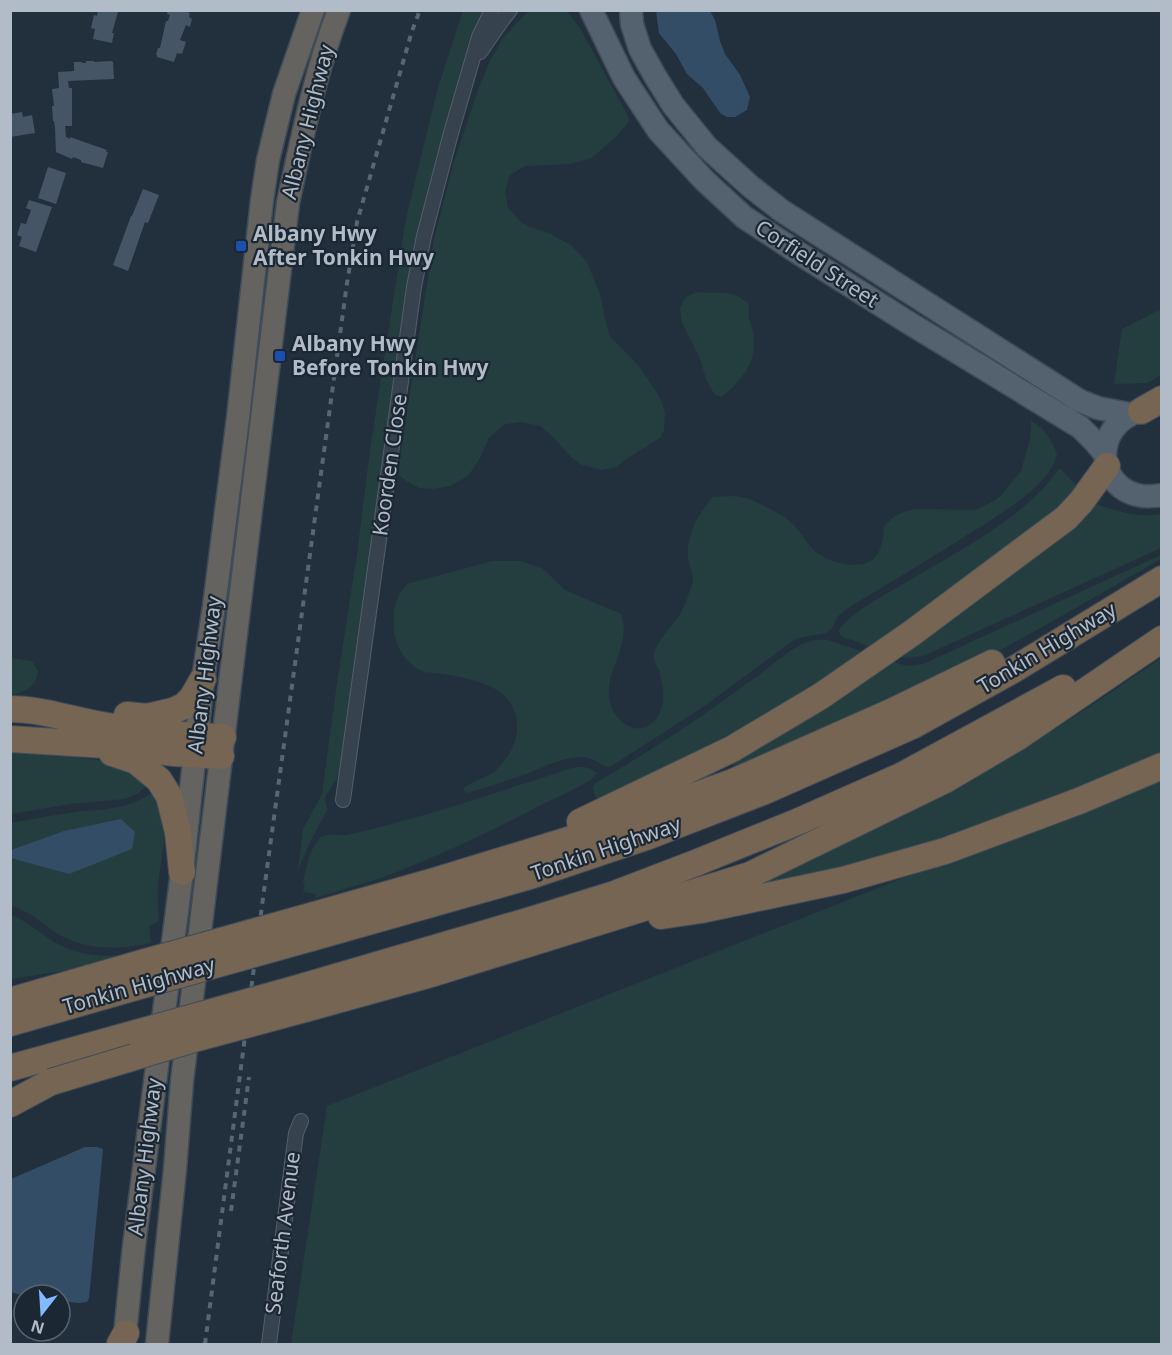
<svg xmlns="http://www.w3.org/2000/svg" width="1172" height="1355" viewBox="0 0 1172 1355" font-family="'Noto Sans',sans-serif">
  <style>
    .green { fill: #243e3f }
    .water { fill: #344d67 }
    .building { fill: #455565 }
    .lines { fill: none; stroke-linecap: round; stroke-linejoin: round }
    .minor-casing { stroke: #545f6c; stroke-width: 16 }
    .primary-casing { stroke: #3f4b57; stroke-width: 25 }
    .trunk-casing { stroke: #414c59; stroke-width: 25 }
    .motorway-casing { stroke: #414c59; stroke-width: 28 }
    .minor { stroke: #36424e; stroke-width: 14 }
    .primary { stroke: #54616e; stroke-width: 22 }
    .trunk { stroke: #646360; stroke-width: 22 }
    .motorway { stroke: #756552; stroke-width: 26 }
    .rail { stroke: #576675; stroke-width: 4; stroke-dasharray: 6 6; stroke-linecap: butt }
    .motorway-bridge-casing { stroke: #414c59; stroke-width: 28; stroke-linecap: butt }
    .motorway-bridge { stroke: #756552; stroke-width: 26 }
    .transit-dot { fill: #1a4fb4; stroke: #1b2733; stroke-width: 2 }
    .labels { text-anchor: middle; stroke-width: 4.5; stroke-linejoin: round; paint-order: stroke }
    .street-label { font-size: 21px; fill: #b2bcc9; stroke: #1b2733 }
    .poi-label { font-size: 21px; font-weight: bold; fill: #b2bcc9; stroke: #1b2733; text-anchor: start }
  </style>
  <rect width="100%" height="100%" fill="#22303e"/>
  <path class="green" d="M529 10 567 11 581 30 628 116 629 122 614 139 591 158 570 164 525 166 510 175 505 191 508 208 521 222 527 226 551 234 572 246 587 262 600 295 609 335 638 365 659 396 665 412 664 430 660 438 628 458 616 467 602 470 582 465 571 457 553 437 540 426 521 422 505 424 489 438 480 458 468 476 450 486 432 489 419 488 408 482 399 475 400 457 434 239 454 162 479 87 491 59 504 37Z
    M463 11H482L473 32 443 137 420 237 411 264 398 346 343 754 337 778 325 797C324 802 328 806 327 810L309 844 298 870 303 829 322 794 337 683 357 554 370 450 406 218 437 91Z
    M697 292C719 294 731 288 749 304 749 308 748 314 749 318 751 326 754 333 754 341 756 365 738 383 722 397L715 395 706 379 699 356 682 322 680 308 686 297Z
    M1161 309V375L1147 383 1114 384 1122 329Z
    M1031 421C1046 430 1051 438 1057 455 1050 488 985 523 958 541 921 564 884 586 848 608L838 616 832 628 826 633 803 637 794 640 703 707 610 767C601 766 594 758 584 757 564 756 544 767 526 774 506 781 487 787 467 793L464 791 463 789C472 780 486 779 495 771 499 767 503 762 507 757 514 747 518 735 517 723 515 686 473 679 443 674 438 673 431 673 425 672 408 666 395 648 394 630 392 612 395 597 407 584L492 561H520L542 568 565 590 621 614C633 645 602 673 610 702 617 729 648 741 661 710 666 698 662 682 659 670 657 666 654 661 654 657 654 644 673 625 680 614 683 608 687 600 689 593 696 576 693 579 689 563 684 538 697 515 713 497 734 496 742 494 762 505 772 510 785 516 793 524 802 534 809 548 820 555 833 564 866 571 876 556 883 547 883 537 884 526L895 516 904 512 916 509 975 510 992 502 1001 496 1021 471 1030 439Z
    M1059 469H1061L1077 486 1070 500 873 648 841 636 839 630C853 611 878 599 898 587 950 555 1024 520 1059 469Z
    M1092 503C1115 510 1136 519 1160 514L1161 548 923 656 906 658 899 656Z
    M1161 555V559L1060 617 986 658 810 738 734 767 731 760 891 661 907 666 923 664Z
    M814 640H827L867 653 804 699 599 802C595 796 590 788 596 783 664 743 729 699 790 651L802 644Z
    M11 658 32 661 38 671C36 687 26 692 11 695Z
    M1161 658V759L950 842 681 906C759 876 838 848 913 810 1000 767 1082 713 1161 658Z
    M11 749 78 757 81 759 82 758 104 761 151 782 137 794 124 799 70 804 11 814Z
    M580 767C587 767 592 768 597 774 587 785 559 796 545 803 492 831 437 857 381 878 359 885 337 891 315 898L316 894 303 892 305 884 303 882C306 870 311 842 323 836 330 833 338 836 346 835 362 832 379 827 395 823 455 807 513 787 572 768Z
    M1161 776V1344H291L327 1106Z
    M151 793C172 822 162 851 158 884 157 896 158 909 159 921L149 926 151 943C118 951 84 950 55 932 48 928 43 922 36 918 28 913 19 908 11 905V823C32 819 54 815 75 812 101 809 129 810 151 793Z
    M11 915C27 921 40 933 54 942 80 957 107 957 136 954L93 966 11 979Z"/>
  <path class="water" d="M656 11H710L715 20 720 41 725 54 740 75 750 97 747 110 735 117H727L720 113 703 88 687 74 676 54 659 33Z
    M121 819 135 832 132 849 69 874 11 858V850L64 831Z
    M85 1147H97L103 1149 89 1298 87 1302 80 1303 60 1301V1295L24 1296 11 1292V1179Z"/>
  <path class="building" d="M98 10H117L118 12 112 33H114L112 43 93 39 95 29 91 28 94 15 97 16Z
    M168 10H187V12L190 13 189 17 192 19 190 27 186 25 180 40 186 42 182 54 177 53 174 62 157 57V55H156L158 48H160L166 21H168L170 15 167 14Z
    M86 61H94V62L111 61 113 62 114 79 68 81 69 88H72V126H65L66 137 70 139V137L107 150 106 152H108L103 168 81 162V160L73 157 72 159 56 152 55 127 54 121H53L52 106H54L52 89 59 88 58 72 74 71V62H82V63H86Z
    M22 112 23 117 32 115 35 133 10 137V114Z
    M48 167 66 173 56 204 38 198Z
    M143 189 159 195 148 223 145 222 128 271 113 265 131 216H132Z
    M29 200 52 207 36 252 19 246 22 237 17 235 21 223 26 224 31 210 26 208Z"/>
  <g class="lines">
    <g class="minor-casing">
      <path id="minor" d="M480 52 503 19 510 10
        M343 800 414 287 424 236 451 133 479 37 492 10
        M269 1344 296 1133 301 1121"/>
    </g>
    <g class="primary-casing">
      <path id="primary" d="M591 10 624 78 658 130 704 180 744 217 797 252 906 321 1080 427 1095 442 1105 454
        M631 10 632 24 640 49 655 76 673 105 707 147 750 186 782 211 1080 401 1098 408 1129 414
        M1139 411C1091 427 1096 489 1142 496 1148 497 1155 496 1162 495"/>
    </g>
    <g class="trunk-casing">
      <path id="trunk" d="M124 1344 134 1246 182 872 203 679 214 606 238 418 262 200 268 160 284 94 313 10
        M157 1344 175 1169 182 1081 288 203C302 138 315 73 339 10"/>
    </g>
    <g class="motorway-casing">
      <path id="motorway" d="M1141 411 1162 399
        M10 709C42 709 72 720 102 725 142 732 183 736 223 737
        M127 715 147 717 173 711 184 706 192 698 203 679
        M10 739 121 746 174 753 221 756
        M112 753 136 761 159 780 169 796 178 832 182 872
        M580 822 732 749 821 696 912 633 1066 518 1081 502 1107 466
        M314 915 438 880 601 830 733 782 891 712 992 663
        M661 916 701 910 843 880 945 851 1079 801 1162 766
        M311 938 530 876 646 837 765 791 914 725 1013 670 1162 579
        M305 986 531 920 612 895 693 864 797 822 901 776 1063 688
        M10 1001 145 962
        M305 1009 431 974 750 875 945 780 1018 737 1162 639
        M10 1023 143 985
        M10 1068 136 1033
        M10 1104 51 1082
        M120 1344 126 1333"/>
    </g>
    <use href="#minor" class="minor"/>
    <use href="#primary" class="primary"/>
    <use href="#trunk" class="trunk"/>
    <use href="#motorway" class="motorway"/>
    <path class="rail" d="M231 1211 249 1077
      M205 1344 263 898 347 283 357 222 412 31 420 10"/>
    <g class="motorway-bridge-casing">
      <path id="motorway-bridge" d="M145 962 314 915
        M143 985 311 938
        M136 1033 305 986
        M51 1082 194 1039 305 1009"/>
    </g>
    <use href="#motorway-bridge" class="motorway-bridge"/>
  </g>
  <g class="transit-dot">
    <rect x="235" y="240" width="12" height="12" rx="3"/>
    <rect x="274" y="350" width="12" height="12" rx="3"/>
  </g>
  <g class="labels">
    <g class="street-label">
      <text transform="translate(308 122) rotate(-76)" y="7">Albany Highway</text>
      <text transform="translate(817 264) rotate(33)" y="7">Corfield Street</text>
      <text transform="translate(390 465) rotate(-82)" y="7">Koorden Close</text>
      <text transform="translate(1047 648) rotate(-31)" y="7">Tonkin Highway</text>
      <text transform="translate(205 675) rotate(-83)" y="7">Albany Highway</text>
      <text transform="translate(606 849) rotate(-19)" y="7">Tonkin Highway</text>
      <text transform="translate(139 986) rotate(-16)" y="7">Tonkin Highway</text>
      <text transform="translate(145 1157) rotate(-83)" y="7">Albany Highway</text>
      <text transform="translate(283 1233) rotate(-83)" y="7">Seaforth Avenue</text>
    </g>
    <g class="poi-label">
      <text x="253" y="241">Albany Hwy<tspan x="253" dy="24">After Tonkin Hwy</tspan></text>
      <text x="292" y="351">Albany Hwy<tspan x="292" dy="24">Before Tonkin Hwy</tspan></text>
    </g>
  </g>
  <rect width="1172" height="1355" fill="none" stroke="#b2bcc9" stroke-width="24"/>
  <g transform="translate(42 1313) rotate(197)"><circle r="28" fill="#1b2733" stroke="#57636f" stroke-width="1.5"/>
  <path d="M0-4.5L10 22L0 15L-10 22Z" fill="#81baff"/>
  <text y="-9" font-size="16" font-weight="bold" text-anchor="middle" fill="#b2bcc9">N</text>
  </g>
</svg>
